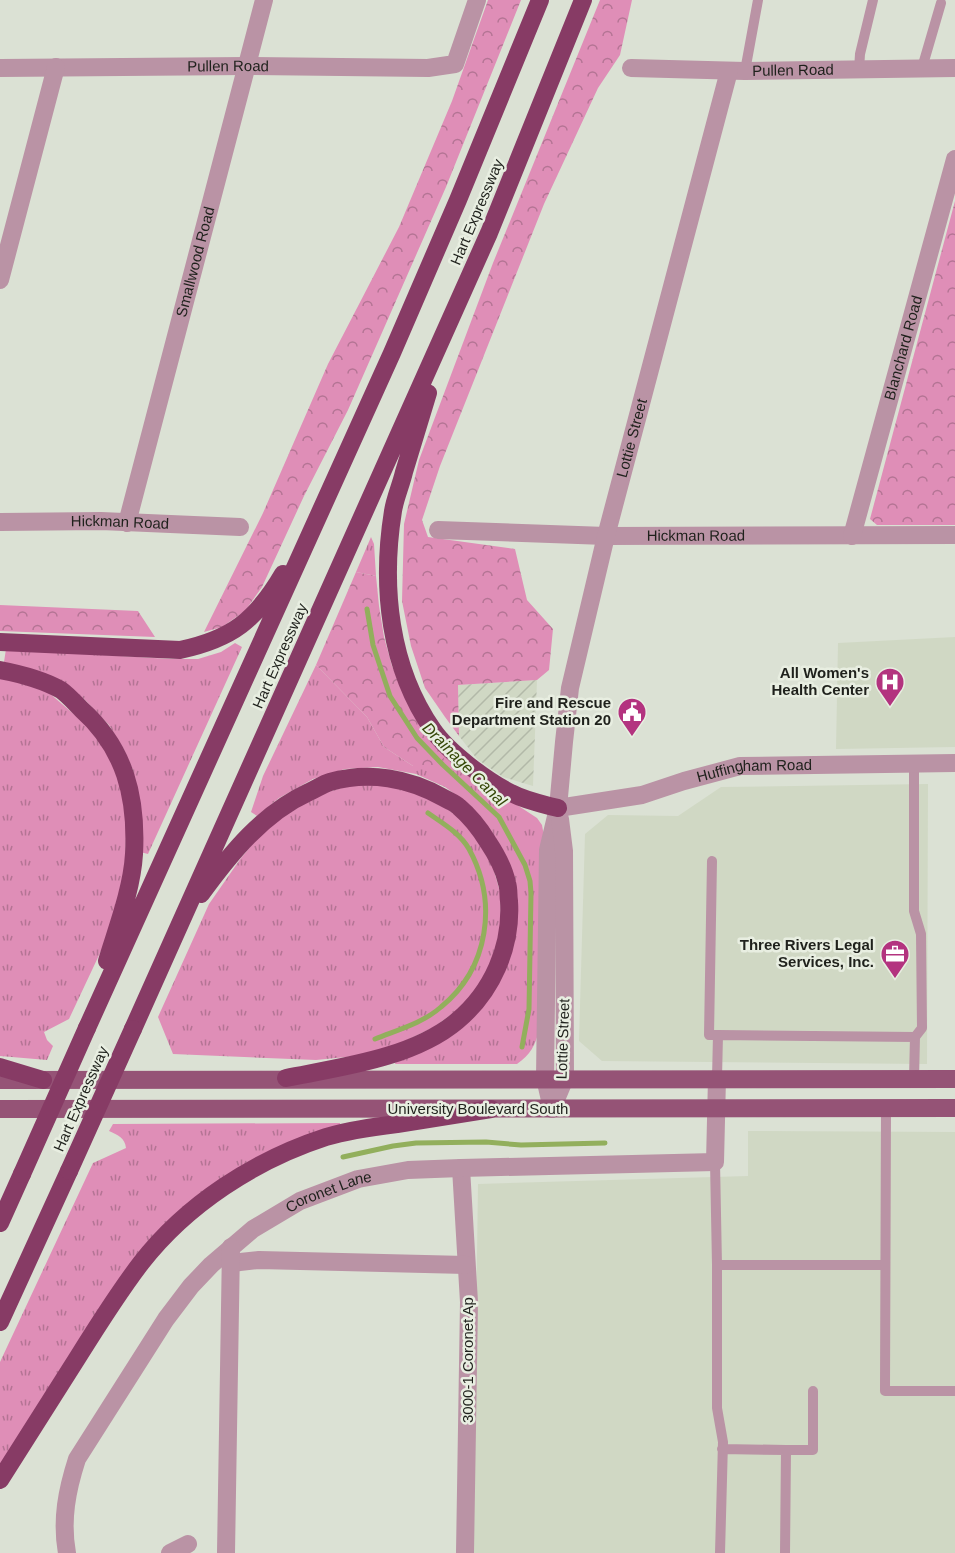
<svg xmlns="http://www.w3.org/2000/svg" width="955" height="1553" viewBox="0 0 955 1553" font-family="Helvetica,sans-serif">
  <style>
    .built { fill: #d0d8c4 }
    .industrial { fill: url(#industrial-furrows) }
    .grass { fill: url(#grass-tufts) }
    .forest { fill: url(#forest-crowns) }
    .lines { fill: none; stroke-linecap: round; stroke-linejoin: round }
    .stream { stroke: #92af5c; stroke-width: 5 }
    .service { stroke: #ba93a5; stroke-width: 10 }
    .minor { stroke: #ba93a5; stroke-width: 18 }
    .primary { stroke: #955376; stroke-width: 18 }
    .motorway { stroke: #873b65; stroke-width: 18 }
    .motorway-bridge { stroke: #873b65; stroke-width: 18 }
    .labels { text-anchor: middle; stroke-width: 5; stroke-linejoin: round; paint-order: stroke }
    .street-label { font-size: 15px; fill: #1f211c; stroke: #e8eee1 }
    .poi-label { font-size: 15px; font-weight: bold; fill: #1f211c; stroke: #e8eee1; text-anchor: end }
    .water-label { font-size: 16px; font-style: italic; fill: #354707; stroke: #e8eee1 }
  </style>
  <defs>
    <pattern id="industrial-furrows" width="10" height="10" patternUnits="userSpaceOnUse" patternTransform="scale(1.5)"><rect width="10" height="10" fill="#d0d8c4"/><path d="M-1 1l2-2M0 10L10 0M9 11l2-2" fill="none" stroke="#b2b9a8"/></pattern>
    <pattern id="grass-tufts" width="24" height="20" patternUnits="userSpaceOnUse" patternTransform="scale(1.5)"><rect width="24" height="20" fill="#df8eb7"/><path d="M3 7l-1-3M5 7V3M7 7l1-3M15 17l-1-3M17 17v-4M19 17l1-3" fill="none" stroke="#b47494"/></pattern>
    <pattern id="forest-crowns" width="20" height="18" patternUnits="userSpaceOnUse" patternTransform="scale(1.5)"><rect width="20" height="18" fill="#df8eb7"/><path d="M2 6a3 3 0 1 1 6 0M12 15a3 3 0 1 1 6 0" fill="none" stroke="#b47494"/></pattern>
  </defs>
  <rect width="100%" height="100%" fill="#dbe1d4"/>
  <path class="built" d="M955 637V747L836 749 838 643Z
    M928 784 927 1064 602 1061 579 1041 585 834 608 815 678 816 721 787Z
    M748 1131 955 1132V1553H473L478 1184 748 1176Z"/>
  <path class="industrial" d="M537 680 533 786 503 777 477 759 459 736 458 685Z"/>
  <path class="grass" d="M371 537 374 544 376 576 356 572Z
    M235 643 242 647 148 854 140 852 133 770 123 748 109 725 84 699 58 681 4 662 6 649 170 659H198L221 652Z
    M316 665 367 717 384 747 413 766 447 755 458 766 537 818 542 825 544 836 539 1029C536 1045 530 1055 517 1064H395L396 1061 456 1033 516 923 470 805 445 787 416 774 378 767 345 769 313 779 279 798 257 816 251 812 263 776Z
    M0 678 18 680 48 692 90 728 105 749 120 778 127 814 124 883 108 936 69 1019 44 1032 47 1040 53 1046 47 1060 0 1056Z
    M382 784 411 791 442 805 467 824 492 864 500 892 501 920 496 951 485 978 464 1005 434 1027 399 1044 366 1055 316 1060 173 1054 158 1017 209 904 241 858 267 827 318 795 348 786Z
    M340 1123V1126L172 1221 0 1470V1362L93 1163 126 1148C125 1138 118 1135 109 1131L113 1124Z"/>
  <path class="forest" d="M488 0H521L446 187 348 410 304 496 262 587 245 611 222 627 204 632 263 513 328 364 399 227 452 101Z
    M600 0H632L620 55 598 88 544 204 440 466 422 520 428 537 515 549 527 600 553 629 549 670 537 680 458 685 459 736 445 717 425 688 411 646 402 601 404 524 419 460 493 263Z
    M955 201V525H877L870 519Z
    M356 572 376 576 379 606 384 637 392 666 410 706 447 755 432 768 413 766 384 747 367 717 316 665Z
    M0 605 138 611 155 637 0 631Z"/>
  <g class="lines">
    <path class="stream" d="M367 609 373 645 390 696 417 738 443 765 499 817 525 865 530 881 531 893 529 1009 522 1047
      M375 1039C397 1030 423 1023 441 1007 489 968 498 902 469 849 460 833 442 823 428 813
      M343 1157 393 1146 416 1143 486 1142 521 1145 605 1143"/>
    <path class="service" d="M922 68 941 3
      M859 70 860 54 873 0
      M745 71 758 0
      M914 764V911L921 934 922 1028 915 1037 914 1079
      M712 861 709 1035H718L717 1078
      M718 1035 915 1037
      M886 1108 885 1391H955
      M715 1162 717 1265V1408L723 1442 720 1553
      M717 1265H885
      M722 1449 786 1450 785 1553
      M786 1450H813V1391"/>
    <g class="minor">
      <path id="s1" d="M0 68 246 66 428 68 455 64 477 0"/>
      <path id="s2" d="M631 68 745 71 955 68"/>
      <path d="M0 280 56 67"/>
      <path id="s3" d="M0 522 101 521 240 527"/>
      <path id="s4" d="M127 523 264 0"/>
      <path id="s5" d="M438 530 606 536 955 535"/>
      <path id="s6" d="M852 536 955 159"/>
      <path id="s7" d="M558 808 642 795 684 781 740 766 955 763"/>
      <path id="s8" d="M552 1109 545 1078 548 850 558 808 564 742 570 688 606 536 729 71"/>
      <path d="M552 1109 565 1078 564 851 560 819"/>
      <path d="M461 1168 469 1302 465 1553"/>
      <path d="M231 1263 259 1260 466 1265"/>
      <path id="s9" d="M67 1553C61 1520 67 1490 77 1459L166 1319 191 1286 211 1265 253 1229 300 1201 358 1179 408 1170 461 1168 715 1162 717 1078"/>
      <path d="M170 1553 188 1544"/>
      <path d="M226 1553 231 1247"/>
    </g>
    <path class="primary" d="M0 1080 955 1079
      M0 1109 955 1108"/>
    <path class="motorway" d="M428 393C420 419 412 446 404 472 401 485 395 498 393 511 381 586 389 667 433 730 448 752 487 781 511 793 526 801 542 804 558 808
      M0 642 180 650C232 639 256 620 283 574
      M0 670C21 674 42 679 61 690 68 695 75 703 81 709 125 748 137 797 134 854 132 889 117 928 107 961
      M201 894C230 854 263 813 309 792 316 789 323 784 330 782 369 771 409 778 444 798 449 801 455 803 459 807 471 817 480 829 488 842 496 854 504 869 507 883 509 889 508 895 509 901 512 947 492 992 457 1021 413 1058 341 1067 286 1078
      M87 1028 392 353 458 200 540 0
      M133 1029 489 233 583 0
      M0 1067 43 1080
      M0 1223 22 1174
      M0 1322 69 1171
      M0 1480C26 1439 52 1398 78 1357 98 1325 118 1293 141 1263 187 1204 255 1160 326 1137 349 1130 373 1127 397 1124 429 1119 460 1114 491 1109"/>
    <path class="motorway-bridge" d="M69 1171 133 1029
      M22 1174 87 1028"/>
  </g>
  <defs>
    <g id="hospital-pin" transform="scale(1.5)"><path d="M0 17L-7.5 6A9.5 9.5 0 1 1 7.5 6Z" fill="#b3337f" stroke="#e8eee1"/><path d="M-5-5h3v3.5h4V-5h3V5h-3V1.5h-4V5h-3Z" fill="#fff"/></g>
    <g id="civic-pin" transform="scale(1.5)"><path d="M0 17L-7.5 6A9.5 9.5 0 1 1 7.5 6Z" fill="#b3337f" stroke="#e8eee1"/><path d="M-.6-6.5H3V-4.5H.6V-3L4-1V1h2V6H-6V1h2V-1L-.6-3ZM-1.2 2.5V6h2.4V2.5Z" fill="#fff"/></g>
    <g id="office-pin" transform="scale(1.5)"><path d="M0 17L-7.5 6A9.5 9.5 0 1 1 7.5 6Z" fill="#b3337f" stroke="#e8eee1"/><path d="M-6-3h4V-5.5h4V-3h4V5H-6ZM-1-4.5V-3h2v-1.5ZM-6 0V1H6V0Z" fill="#fff"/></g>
  </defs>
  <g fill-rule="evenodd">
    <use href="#hospital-pin" x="890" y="682"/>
    <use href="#civic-pin" x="632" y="712"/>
    <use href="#office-pin" x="895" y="954"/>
  </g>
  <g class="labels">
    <g class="street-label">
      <text dy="5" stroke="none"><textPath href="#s1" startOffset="228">Pullen Road</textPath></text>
      <text dy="5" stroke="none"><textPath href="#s2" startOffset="162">Pullen Road</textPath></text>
      <text transform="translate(477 212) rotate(-67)" y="5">Hart Expressway</text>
      <text dy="5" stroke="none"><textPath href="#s4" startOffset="270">Smallwood Road</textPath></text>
      <text dy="5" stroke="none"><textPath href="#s6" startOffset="195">Blanchard Road</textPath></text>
      <text dy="5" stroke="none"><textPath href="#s8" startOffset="681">Lottie Street</textPath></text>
      <text dy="5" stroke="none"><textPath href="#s3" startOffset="120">Hickman Road</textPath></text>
      <text dy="5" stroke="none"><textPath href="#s5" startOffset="258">Hickman Road</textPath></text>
      <text transform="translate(280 656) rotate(-66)" y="5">Hart Expressway</text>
      <text dy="5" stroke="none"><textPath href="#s7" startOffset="201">Huffingham Road</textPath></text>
      <text transform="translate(563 1039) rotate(-88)" y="5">Lottie Street</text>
      <text transform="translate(81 1099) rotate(-66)" y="5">Hart Expressway</text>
      <text x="478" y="1114">University Boulevard South</text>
      <text dy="5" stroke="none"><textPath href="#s9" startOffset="472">Coronet Lane</textPath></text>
      <text transform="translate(468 1360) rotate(-90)" y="5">3000-1 Coronet Ap</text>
    </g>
    <g class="poi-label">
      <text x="869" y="678">All Women's<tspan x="869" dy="17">Health Center</tspan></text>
      <text x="611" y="708">Fire and Rescue<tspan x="611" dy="17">Department Station 20</tspan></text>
      <text x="874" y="950">Three Rivers Legal<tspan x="874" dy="17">Services, Inc.</tspan></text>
    </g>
    <g class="water-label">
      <text transform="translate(465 764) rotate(45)" y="6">Drainage Canal</text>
    </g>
  </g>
</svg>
